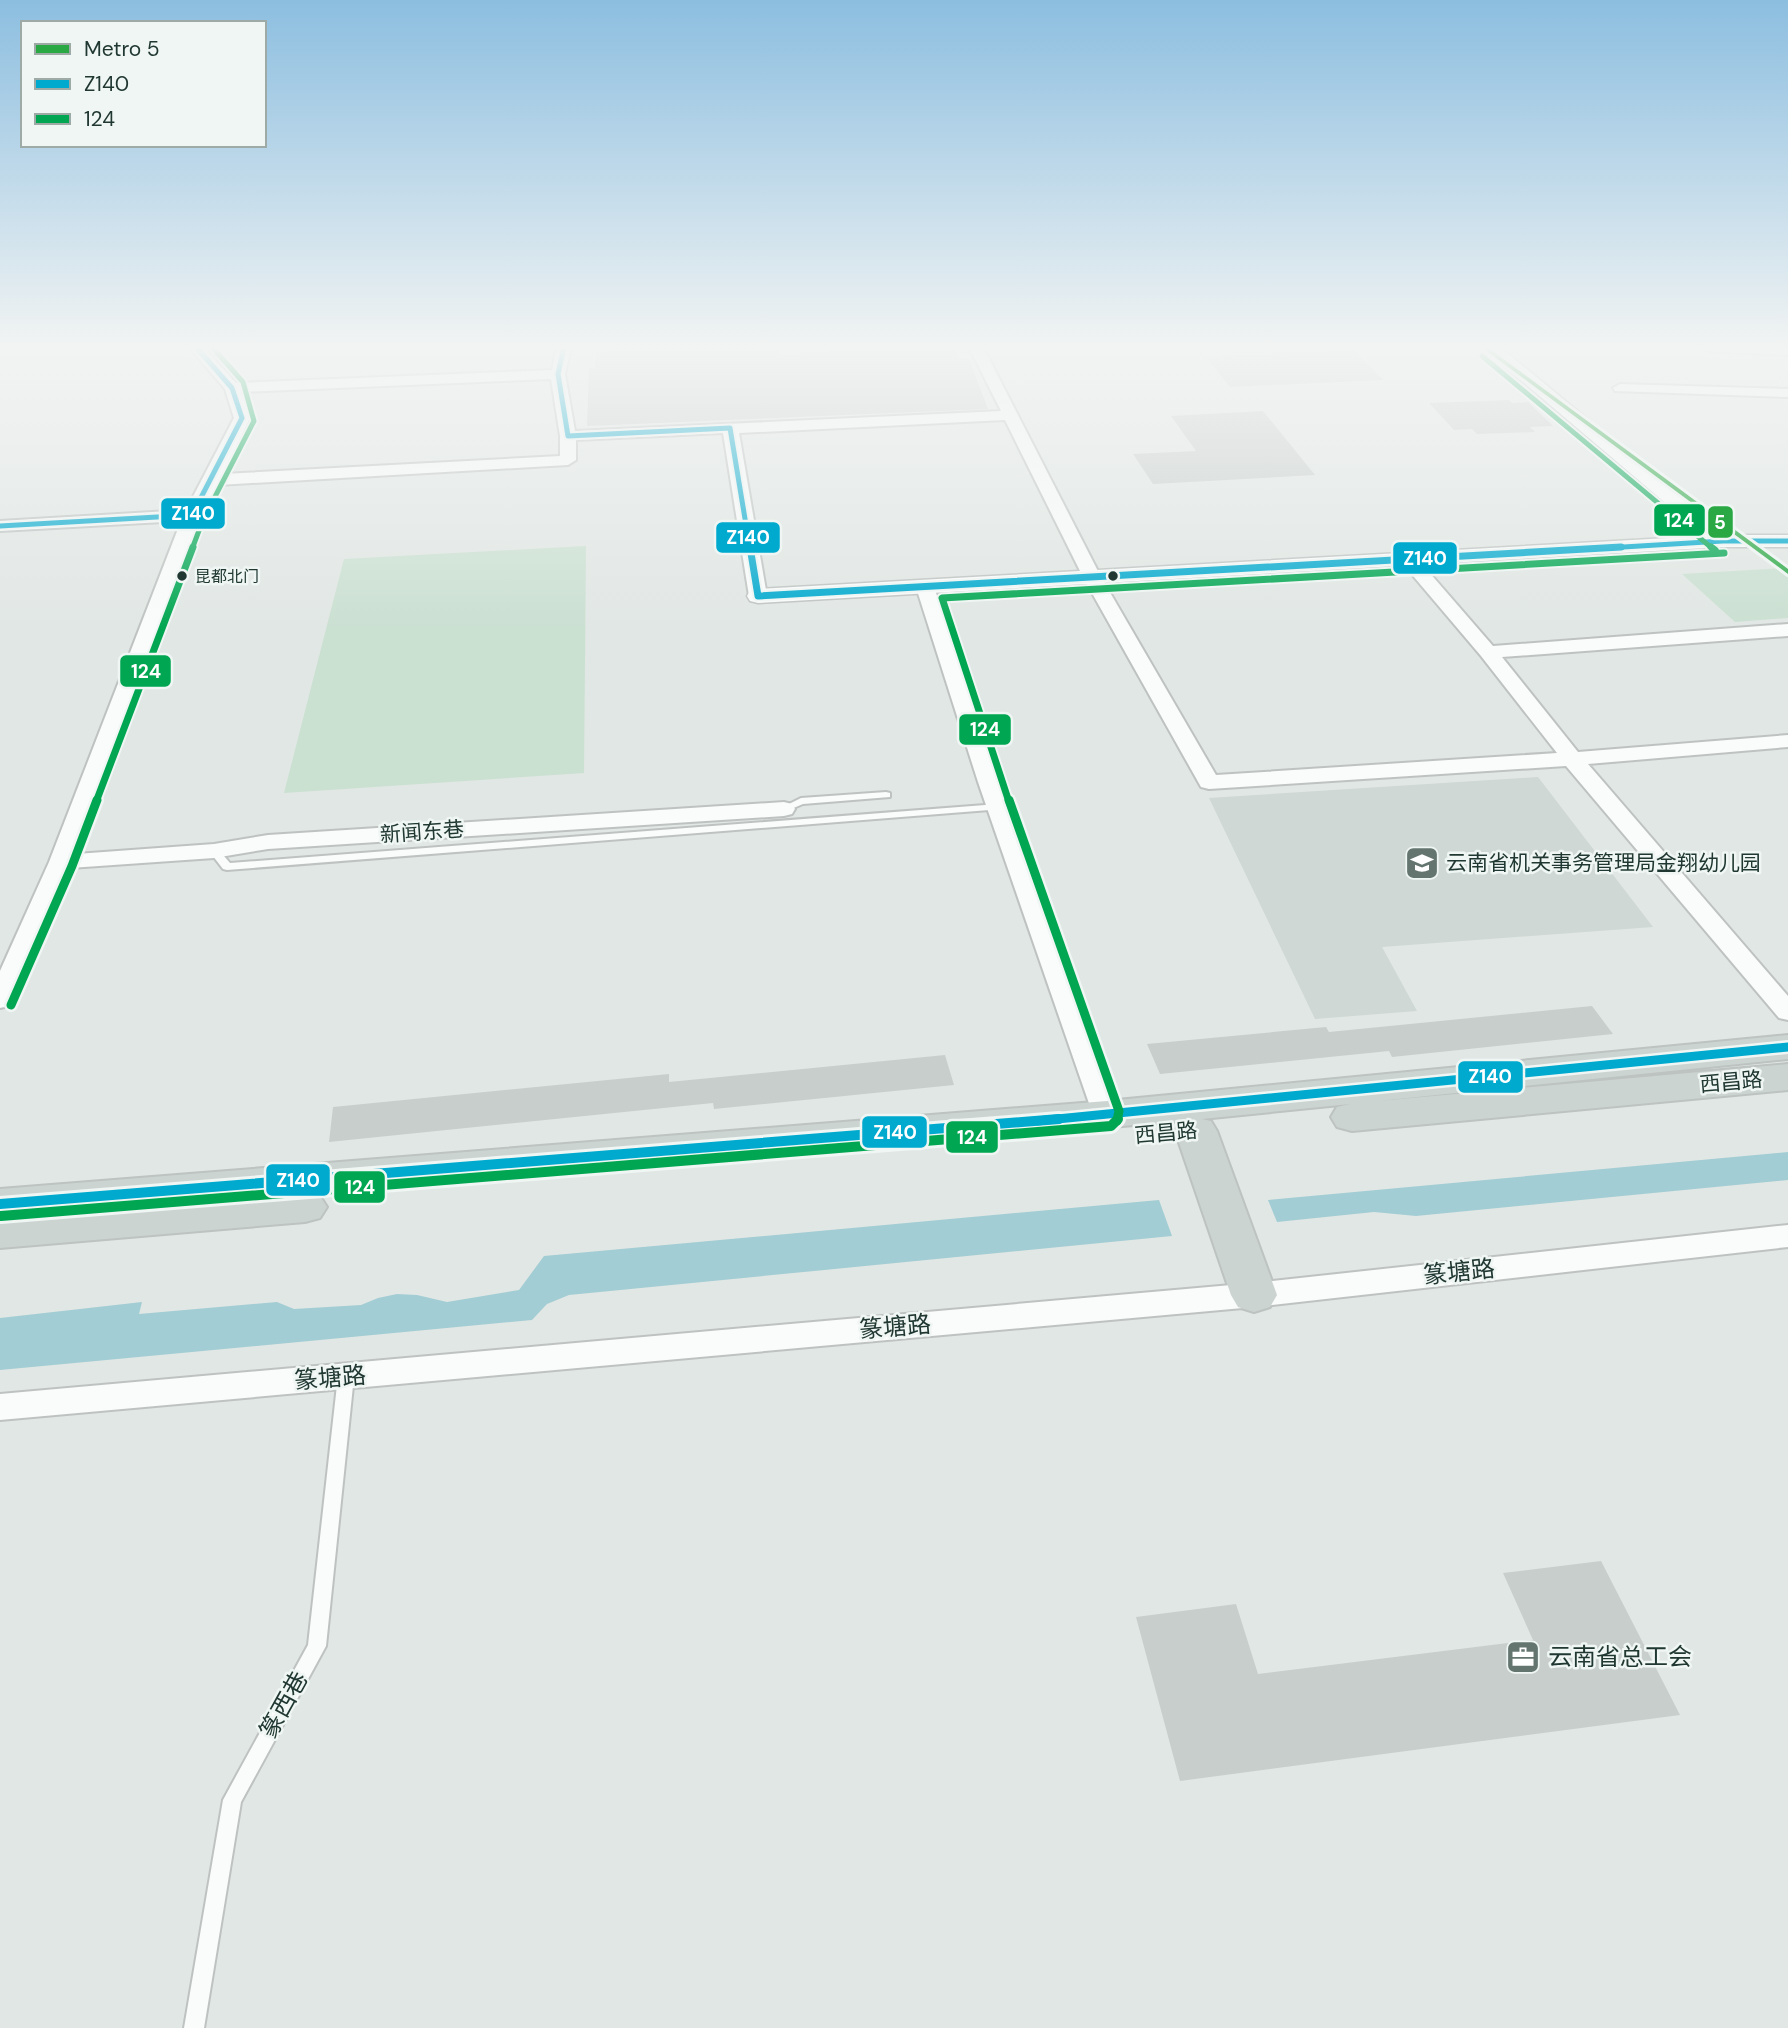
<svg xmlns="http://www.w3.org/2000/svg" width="1788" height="2028" viewBox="0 0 1788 2028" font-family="'DM Sans','Noto Sans SC',sans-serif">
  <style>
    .built { fill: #cfd8d4 }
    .green { fill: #cae0d1 }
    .water { fill: #a3cdd4 }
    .building { fill: #c8cecc }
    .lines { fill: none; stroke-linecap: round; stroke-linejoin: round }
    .service-casing { stroke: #bec3c1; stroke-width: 4 }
    .minor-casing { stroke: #bec3c1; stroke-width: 4 }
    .tertiary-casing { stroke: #bec3c1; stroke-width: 3 }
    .primary-casing { stroke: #bcc3c1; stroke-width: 4 }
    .service { fill: #fafbfb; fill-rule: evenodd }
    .minor { fill: #fafbfb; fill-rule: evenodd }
    .tertiary { fill: #fafbfb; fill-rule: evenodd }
    .primary { fill: #ccd4d2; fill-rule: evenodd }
    .bus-1-far3-casing { stroke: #eff6f3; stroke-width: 9 }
    .bus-1-far2-casing { stroke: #eff6f3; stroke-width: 11 }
    .bus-1-far1-casing { stroke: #eff6f3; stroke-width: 14 }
    .bus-1-casing { stroke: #eff6f3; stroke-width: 16 }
    .bus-2-far3-casing { stroke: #eff6f3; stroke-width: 9 }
    .bus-2-far2-casing { stroke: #eff6f3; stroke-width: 11 }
    .bus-2-far1-casing { stroke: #eff6f3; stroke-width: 14 }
    .bus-2-casing { stroke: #eff6f3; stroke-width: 16 }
    .bus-1-far3 { stroke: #00a9ce; stroke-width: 5 }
    .bus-1-far2 { stroke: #00a9ce; stroke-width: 7 }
    .bus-1-far1 { stroke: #00a9ce; stroke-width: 9 }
    .bus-1 { stroke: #00a9ce; stroke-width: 10 }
    .bus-2-far3 { stroke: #00a651; stroke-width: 5 }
    .bus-2-far2 { stroke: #00a651; stroke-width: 7 }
    .bus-2-far1 { stroke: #00a651; stroke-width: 9 }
    .bus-2 { stroke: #00a651; stroke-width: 10 }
    .metro-1-casing { stroke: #eff6f3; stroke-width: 6 }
    .metro-1 { fill: #2aa844; fill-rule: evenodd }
    .bus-dot { fill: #213832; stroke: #eff6f3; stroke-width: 2.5 }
    .labels { text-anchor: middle; stroke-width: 5; stroke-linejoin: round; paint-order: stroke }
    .far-bus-label { font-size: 16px; fill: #213832; stroke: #eff6f3; text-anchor: start }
    .street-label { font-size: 21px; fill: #213832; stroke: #eff6f3 }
    .poi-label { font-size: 21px; fill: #213832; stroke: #eff6f3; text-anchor: start }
    .near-street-label { font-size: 24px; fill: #213832; stroke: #eff6f3 }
    .near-poi-label { font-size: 24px; fill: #213832; stroke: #eff6f3; text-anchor: start }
    .line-badge { stroke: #eff6f3; stroke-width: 2.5 }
    .badge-label { font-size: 19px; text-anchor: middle; font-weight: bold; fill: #fff }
  </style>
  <rect width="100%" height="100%" fill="#e1e7e4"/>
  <path class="built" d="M1538 777 1653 927 1382 947 1417 1011 1315 1019 1209 798Z"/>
  <path class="green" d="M586 546 584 773 284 793 344 559Z
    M1784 568 1788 571V618L1735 622 1682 574Z"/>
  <path class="water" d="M1788 1152V1180L1416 1216 1374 1212 1277 1222 1268 1200Z
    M1159 1200 1172 1236 569 1295 547 1304 532 1320 0 1370V1318L142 1302 139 1314 277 1302 294 1309 361 1305 378 1298 397 1294 417 1295 447 1302 519 1290 544 1256Z"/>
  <path class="building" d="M610 347H778L780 355 831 352 829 347H954L959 359H969L988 409 587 426 589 368H595L596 352 610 351Z
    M1354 350 1383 380 1230 387 1206 357Z
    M1509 400 1512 403 1528 402 1553 426 1530 427 1535 432 1477 434 1472 429 1454 430 1429 403Z
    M1263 411 1315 475 1153 484 1133 454 1196 451 1171 416Z
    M1592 1006 1613 1034 1392 1057 1389 1051 1160 1074 1147 1044 1326 1027 1329 1032Z
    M945 1055 954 1085 714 1109 713 1103 329 1142 333 1107 669 1074V1082Z
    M1601 1561 1680 1715 1180 1781 1136 1617 1236 1604 1258 1674 1533 1640 1503 1573Z"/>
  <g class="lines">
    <g class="service-casing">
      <path id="service" d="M886 792 890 793V797L803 804 784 812 779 809 801 798Z
        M998 804 1003 807 1002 809 227 870 223 869 209 851 214 848 218 849 230 863Z
        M346 1370 351 1372 354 1376 326 1646 241 1802 204 2028H184L223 1800 308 1645 338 1376 341 1372Z"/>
    </g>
    <g class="minor-casing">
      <path id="minor" d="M189 347H203L236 383 552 370 557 347H571L565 374 575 431 1001 411 969 347H983L1101 577 1216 775 1557 753 1481 656 1403 564 1400 560 1403 556H1415L1493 646 1788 624V636L1502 657 1578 752 1788 735V747L1588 764 1788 996V1020L1779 1018 1566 766 1209 789 1201 787 1083 577 1005 420 739 433 767 596 758 602 749 596 723 433 576 440V460L568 465 218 485 201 515 76 854 214 844 268 835 784 802 792 804 795 809 792 814 784 816 268 849 214 858 70 868 13 1000 9 1006 0 1008V971L49 862 181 521 0 531V521L186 510 234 418 225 389ZM551 379 560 436V456L223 474 250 418 241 392Z
        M1702 347H1788V355L1709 351Z
        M1620 384 1788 389V397L1615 391 1613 388Z
        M925 581 934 587 1000 782 1121 1115 1117 1122 1107 1124 1097 1122 1093 1115 978 782 916 587Z
        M1788 1225V1247L1254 1307 0 1420V1394L1254 1283Z"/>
    </g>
    <g class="tertiary-casing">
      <path id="tertiary" d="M1482 347H1500L1728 535H1788V547H1723L758 603 750 601 747 596 750 591 758 589 1704 536Z"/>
    </g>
    <g class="primary-casing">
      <path id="primary" d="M1788 1035V1059L1378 1101 1788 1064V1090L1352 1131 1337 1127 1331 1117 1337 1107 1350 1104 1202 1119 1211 1121 1217 1131 1277 1295 1270 1307 1254 1312 1238 1307 1231 1295 1175 1131 1182 1121 312 1194 320 1196 327 1207 320 1218 305 1222 0 1248V1189L1107 1101Z"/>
    </g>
    <use href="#service" class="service"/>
    <use href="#minor" class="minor"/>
    <use href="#tertiary" class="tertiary"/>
    <use href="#primary" class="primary"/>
    <g class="bus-1-far3-casing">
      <path id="bus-1-far3" d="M564 347 558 374 568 436 730 428 750 549
        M0 526 192 515 242 418 232 388 196 347
        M1590 549 1723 541H1788"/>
    </g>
    <g class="bus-1-far2-casing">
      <path id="bus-1-far2" d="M750 547 758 596 1621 547"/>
    </g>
    <g class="bus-1-far1-casing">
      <path id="bus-1-far1" d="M1037 1121 1788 1047"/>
    </g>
    <g class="bus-1-casing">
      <path id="bus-1" d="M0 1204 1059 1119"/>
    </g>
    <g class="bus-2-far3-casing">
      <path id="bus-2-far3" d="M1482 356 1713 549
        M192 549 203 520 254 421 243 382 212 347"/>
    </g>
    <g class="bus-2-far2-casing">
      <path id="bus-2-far2" d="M1711 547 1715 550
        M96 802 193 547
        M1009 802 942 598 1724 553"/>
    </g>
    <g class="bus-2-far1-casing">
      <path id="bus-2-far1" d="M1009 800 1119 1111 1117 1121
        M11 1005 72 866 97 800"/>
    </g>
    <g class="bus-2-casing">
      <path id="bus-2" d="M1 1216 1111 1126 1118 1119"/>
    </g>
    <use href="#bus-1-far3" class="bus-1-far3"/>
    <use href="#bus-1-far2" class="bus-1-far2"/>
    <use href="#bus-1-far1" class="bus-1-far1"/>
    <use href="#bus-1" class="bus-1"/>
    <use href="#bus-2-far3" class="bus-2-far3"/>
    <use href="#bus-2-far2" class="bus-2-far2"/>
    <use href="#bus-2-far1" class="bus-2-far1"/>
    <use href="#bus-2" class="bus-2"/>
    <g class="metro-1-casing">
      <path id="metro-1" d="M1481 347H1487L1788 569V574Z"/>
    </g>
    <use href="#metro-1" class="metro-1"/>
  </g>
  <linearGradient id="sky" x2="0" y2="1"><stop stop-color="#8cbee0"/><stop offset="0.55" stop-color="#f2f4f3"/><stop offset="1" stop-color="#f2f4f3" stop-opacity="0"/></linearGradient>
  <rect width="1788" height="631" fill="url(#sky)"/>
  <defs>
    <g id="school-square" transform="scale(1.75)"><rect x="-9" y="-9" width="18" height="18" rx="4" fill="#647570" stroke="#eff6f3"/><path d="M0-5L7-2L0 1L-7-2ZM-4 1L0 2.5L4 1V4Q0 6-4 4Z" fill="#fff"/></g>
    <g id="office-square" transform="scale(1.75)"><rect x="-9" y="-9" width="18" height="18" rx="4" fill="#647570" stroke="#eff6f3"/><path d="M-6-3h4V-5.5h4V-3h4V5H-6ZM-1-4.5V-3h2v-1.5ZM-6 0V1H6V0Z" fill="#fff"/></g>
  </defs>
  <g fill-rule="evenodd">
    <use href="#school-square" x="1422" y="863"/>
    <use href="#office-square" x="1523" y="1657"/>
  </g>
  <g class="bus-dot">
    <circle cx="182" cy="576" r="6"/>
    <circle cx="1113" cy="576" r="6"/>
  </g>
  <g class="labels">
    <g class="far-bus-label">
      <text x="195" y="582">昆都北门</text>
    </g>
    <g class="street-label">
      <text transform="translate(422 832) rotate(-4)" y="7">新闻东巷</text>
      <text transform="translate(1731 1082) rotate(-5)" y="7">西昌路</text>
      <text transform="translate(1166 1133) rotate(-5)" y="7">西昌路</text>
    </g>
    <g class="poi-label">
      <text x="1446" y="870">云南省机关事务管理局金翔幼儿园</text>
    </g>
    <g class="near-street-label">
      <text transform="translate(1459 1272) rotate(-6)" y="8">篆塘路</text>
      <text transform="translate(895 1327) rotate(-5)" y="8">篆塘路</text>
      <text transform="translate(330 1378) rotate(-5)" y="8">篆塘路</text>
      <text transform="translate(284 1705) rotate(-61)" y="8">篆西巷</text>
    </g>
    <g class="near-poi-label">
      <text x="1548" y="1665">云南省总工会</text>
    </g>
  </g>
  <g class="line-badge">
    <rect x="160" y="497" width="66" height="33" rx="7" fill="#00a9ce"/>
    <rect x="1653" y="503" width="53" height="34" rx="7" fill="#00a651"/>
    <rect x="1707" y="505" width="27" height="34" rx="7" fill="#2aa844"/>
    <rect x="715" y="521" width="66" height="33" rx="7" fill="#00a9ce"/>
    <rect x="1392" y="541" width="66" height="34" rx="7" fill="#00a9ce"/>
    <rect x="119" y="654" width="53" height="34" rx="7" fill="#00a651"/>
    <rect x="958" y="713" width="54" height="33" rx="7" fill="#00a651"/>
    <rect x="1457" y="1060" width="67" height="34" rx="7" fill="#00a9ce"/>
    <rect x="861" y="1115" width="67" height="34" rx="7" fill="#00a9ce"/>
    <rect x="945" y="1120" width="54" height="34" rx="7" fill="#00a651"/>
    <rect x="265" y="1163" width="66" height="34" rx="7" fill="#00a9ce"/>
    <rect x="333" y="1170" width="53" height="34" rx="7" fill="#00a651"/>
  </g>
  <g class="badge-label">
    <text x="193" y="520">Z140</text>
    <text x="1679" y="527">124</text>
    <text x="1720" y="529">5</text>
    <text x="748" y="544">Z140</text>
    <text x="1425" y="565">Z140</text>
    <text x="146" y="678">124</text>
    <text x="985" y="736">124</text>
    <text x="1490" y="1083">Z140</text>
    <text x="895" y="1139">Z140</text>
    <text x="972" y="1144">124</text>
    <text x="298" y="1187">Z140</text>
    <text x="360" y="1194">124</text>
  </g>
  <rect x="21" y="21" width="245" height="126" fill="#eff6f3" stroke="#9daaa6" stroke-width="2"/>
  <rect x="35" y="44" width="35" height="10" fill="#2aa844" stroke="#9daaa6" stroke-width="2"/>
  <text x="84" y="56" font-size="21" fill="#213832">Metro 5</text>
  <rect x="35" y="79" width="35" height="10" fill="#00a9ce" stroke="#9daaa6" stroke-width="2"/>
  <text x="84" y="91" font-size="21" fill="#213832">Z140</text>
  <rect x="35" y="114" width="35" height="10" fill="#00a651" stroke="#9daaa6" stroke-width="2"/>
  <text x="84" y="126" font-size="21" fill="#213832">124</text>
</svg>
